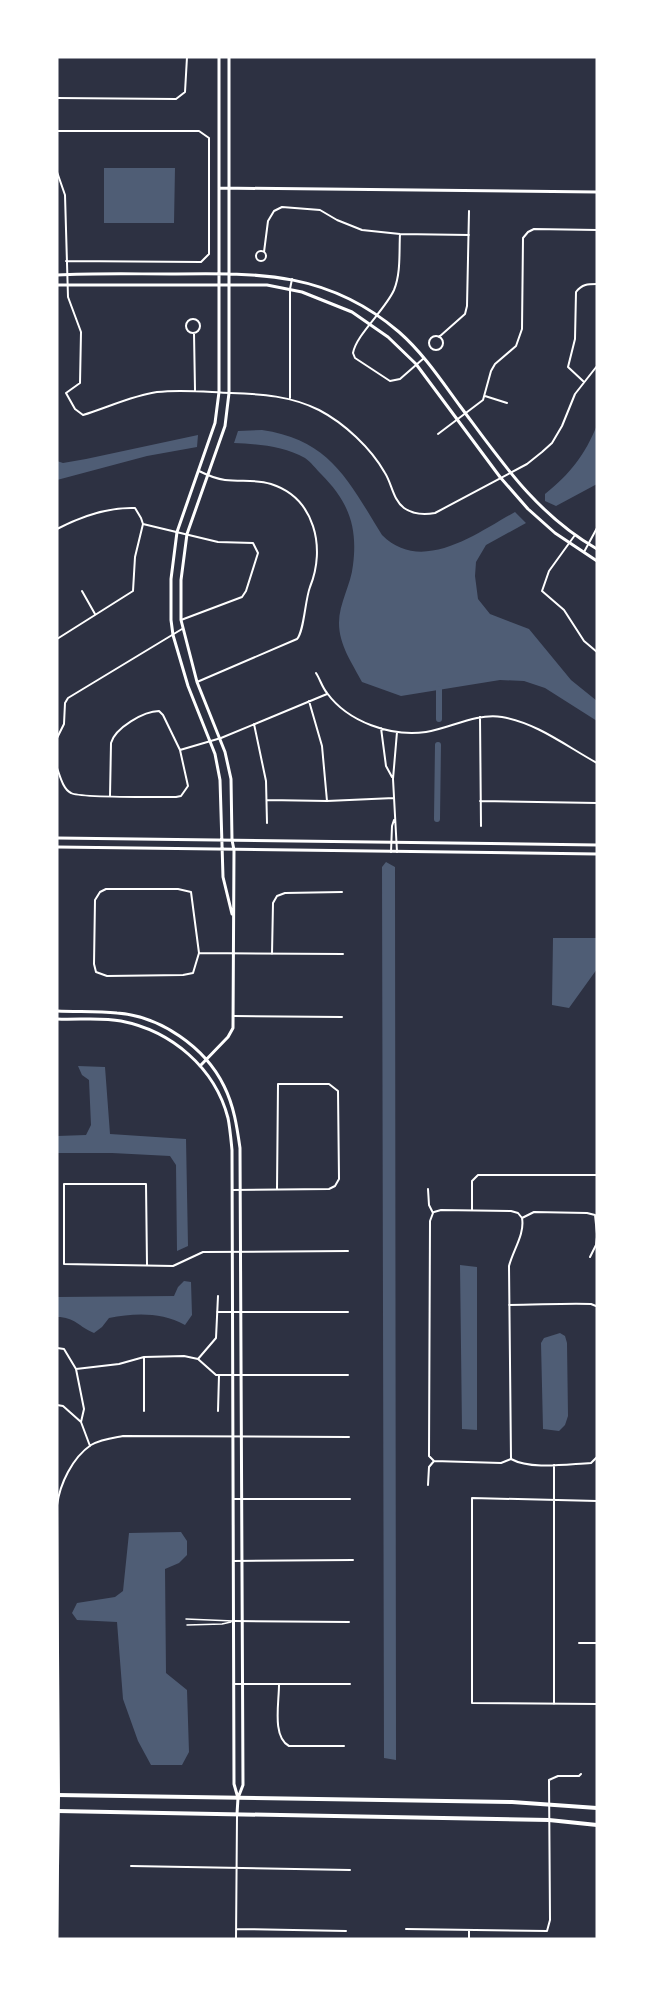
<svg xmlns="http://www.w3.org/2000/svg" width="654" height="1996" viewBox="0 0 654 1996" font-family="Poppins,sans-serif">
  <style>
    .water { fill: #4f5d75 }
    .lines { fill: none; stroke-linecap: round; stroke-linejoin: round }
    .canal { stroke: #4f5d75; stroke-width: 6 }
    .service { stroke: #fff; stroke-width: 1.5 }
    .minor { stroke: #fff; stroke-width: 2 }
    .tertiary { stroke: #fff; stroke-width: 3 }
    .primary { stroke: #fff; stroke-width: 4 }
  </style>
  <rect width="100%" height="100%" fill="#2d3142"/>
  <path class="water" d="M104 168H175L174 223H104Z
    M597 425V484L556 506 545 501V494C570 474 585 455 597 425Z
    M262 430C331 440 349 482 382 535 422 575 477 533 515 512L526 523 486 545 476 562 475 576 478 599 490 614 529 629 571 680 597 701V721L545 688 524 681 500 680 401 696 362 682C352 663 339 645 339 623 339 603 351 585 353 565 358 526 348 501 321 474 316 469 311 462 305 458 284 446 257 444 234 443L238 431Z
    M198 435 197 447 147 456 57 480V461L63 463 86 459Z
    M386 862 395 867 396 1760 384 1758 382 867Z
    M553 938H597V969L569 1008 552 1005Z
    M78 1066 105 1067 110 1134 186 1139 188 1246 177 1251 176 1165 170 1156 112 1153H57V1136L86 1135 91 1125 89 1080 82 1075Z
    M460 1265 477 1267V1430L462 1429Z
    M184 1281 191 1282 192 1315 185 1325C161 1312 135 1313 109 1318L102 1327 94 1333C79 1327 75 1317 57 1317V1297L174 1296 178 1287Z
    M560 1333 565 1336 567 1343 568 1416 565 1425 559 1431 543 1429 541 1343 544 1338Z
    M181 1532 187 1541V1555L179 1563 165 1569 166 1673 187 1690 189 1752 182 1765H151L138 1741 123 1699 117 1622 77 1620 72 1613 77 1603 115 1597 123 1591 129 1533Z"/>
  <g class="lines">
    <path class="canal" d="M439 719V689
      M437 819 438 745"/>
    <path class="service" d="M186 1619 233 1621
      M187 1625 222 1624 231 1622"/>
    <path class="minor" d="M57 98 176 99 185 92 187 57
      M57 131H199L209 138V254L201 262 66 261
      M57 172 65 195 68 297 81 332 80 383 66 393 75 409 83 415C106 408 134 395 157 392 182 389 206 392 231 393 262 394 291 396 319 410 344 423 371 448 385 473 392 484 393 500 404 508 414 515 424 515 435 513L527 464 542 452 552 443 562 426 575 394 597 366
      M400 234C399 252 401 273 394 290 385 310 356 335 353 353L355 358 390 381 400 379 424 358
      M256 256a5 5 0 1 1 10 0a5 5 0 1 1-10 0Z
      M264 252 268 221 274 211 282 207 320 210 337 220 362 230 400 234 469 235
      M186 326a7 7 0 1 1 14 0a7 7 0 1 1-14 0Z
      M194 333 195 390
      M429 343a7 7 0 1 1 14 0a7 7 0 1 1-14 0Z
      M439 337 465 314 467 306 469 211
      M583 381 568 367 575 339 576 292C582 284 588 284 597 284
      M485 396 507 403
      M290 398V289L292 279
      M438 434 483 400 491 371 495 364 516 346 522 329 523 238 528 232 534 229 597 230
      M143 524 218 542 253 543 258 553 246 591 242 597 181 620
      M57 529C82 516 107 507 135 508L141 518 143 524 135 557 133 591 57 639
      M575 535 549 571 542 591 564 610 584 641 597 652
      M584 552 597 528
      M82 591 95 614
      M316 673C320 679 322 687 327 693 348 722 391 737 426 732 451 728 475 713 502 717 537 723 566 746 597 763
      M197 682 297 639C304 632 305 600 310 587 326 548 315 498 271 484 256 479 241 482 225 480 217 479 207 475 199 471
      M309 701 322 746 327 801
      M480 717 481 826
      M254 724 266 781 267 823
      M381 728 386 766 392 777
      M397 732 393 779 397 852
      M57 738 64 724 65 703 68 698 182 629
      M180 750 221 738 327 694
      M57 768C60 776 63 789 71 793 79 798 161 797 176 797L181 796 188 786 180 750 163 715 159 711C144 711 115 728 111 743L110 796
      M267 800 327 801 394 798
      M480 801 597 803
      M391 852 392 826 394 820
      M199 953 191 892 178 889H106L100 892 95 900 94 964 96 972 107 976 183 975 193 973 199 953 343 954
      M272 954 273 903 277 896 285 893 342 892
      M234 1016 342 1017
      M428 1189 429 1205 433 1213 430 1221 429 1456 434 1461
      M232 1190 329 1189 335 1186 339 1179 338 1091 329 1084H278L277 1189
      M472 1210V1181L478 1175H597
      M434 1212 441 1210 511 1211 518 1213 522 1218
      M522 1218 534 1212 587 1213 595 1215 597 1234
      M590 1257 596 1245 597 1237
      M147 1265 146 1184H64V1264L173 1266 203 1252 348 1251
      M509 1305C537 1305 564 1303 591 1304L596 1306
      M217 1312H348
      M57 1348 64 1349 76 1369 119 1364 144 1357 184 1356 198 1359 216 1375H348
      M144 1357V1411
      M198 1359 216 1338 218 1296
      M76 1369 84 1409 81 1422 90 1446
      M57 1405 63 1406 81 1422
      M218 1411 219 1375
      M511 1459 509 1266C513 1250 525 1234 522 1218
      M434 1461 501 1463 511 1459C531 1470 568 1464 591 1463L597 1457
      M554 1465V1704
      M428 1485 429 1467 434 1461
      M233 1499H350
      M597 1501 472 1498V1703L597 1704
      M234 1561 353 1560
      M234 1621 349 1622
      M579 1643H597
      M234 1684H350
      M279 1685C279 1703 272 1737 289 1746H344
      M131 1866 350 1870
      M236 1929 346 1931
      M406 1929 547 1931 550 1920 549 1780 558 1776H579L581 1774
      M57 1939 59 1796 57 1505C60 1484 72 1458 91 1445 101 1439 112 1438 123 1436L349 1437
      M236 1939 237 1816
      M469 1939V1931"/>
    <path class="tertiary" d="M219 57V392L215 423 177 532 171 579V620L173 635 188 686 215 754 220 780 223 877 232 914
      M219 188 597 192
      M57 275C95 273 133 274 171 274 258 273 328 271 399 332 423 353 441 380 460 406 501 461 536 514 597 549
      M57 285H267L302 292 352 312 388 337 416 364 500 477 528 509 555 533 597 561
      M57 838 597 845
      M57 847 597 854
      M57 1011C77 1012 97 1011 117 1013 160 1016 205 1047 224 1086 234 1106 237 1127 240 1148L243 1785 238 1798 237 1814
      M57 1019C78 1020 101 1017 121 1021 172 1031 215 1068 228 1118 230 1128 231 1140 232 1150L234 1784 238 1798
      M200 1066 228 1037 233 1028 234 850 232 840 231 779 225 752 197 682 181 620V580L187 534 225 426 229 393V57"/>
    <path class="primary" d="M57 1795 512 1802 597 1808
      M57 1811 549 1820 597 1825"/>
  </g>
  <rect width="654" height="1996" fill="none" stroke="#ffffff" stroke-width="117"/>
</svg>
